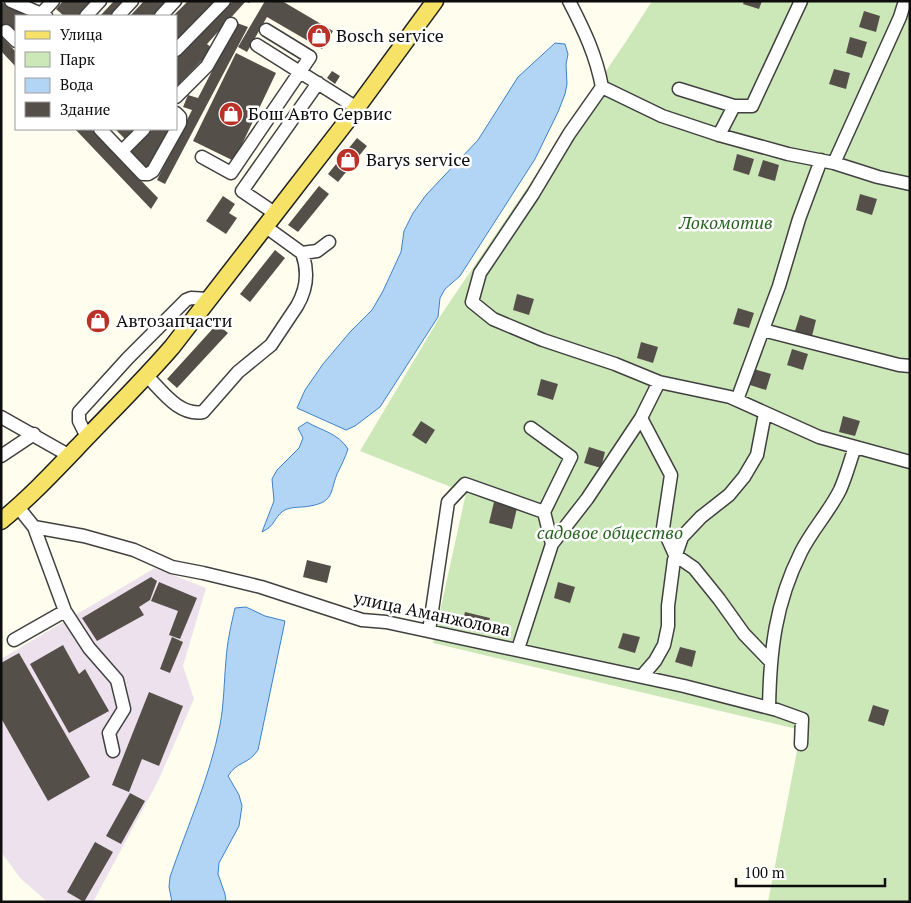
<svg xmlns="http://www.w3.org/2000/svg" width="911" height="903" viewBox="0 0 911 903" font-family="'PT Serif',serif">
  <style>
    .industrial { fill: #ece1ec }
    .green { fill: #cce8b8 }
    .water { fill: #b3d5f5; stroke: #3c82ca }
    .building { fill: #554f4a }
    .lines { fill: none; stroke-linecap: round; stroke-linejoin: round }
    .minor-casing { stroke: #404040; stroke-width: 15 }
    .major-casing { stroke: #1e1e1e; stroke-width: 19 }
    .minor { stroke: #fff; stroke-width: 12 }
    .major { stroke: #f5e267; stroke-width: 16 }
    .labels { text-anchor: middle; stroke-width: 5; stroke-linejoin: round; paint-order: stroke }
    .poi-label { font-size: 18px; fill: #0d0d0d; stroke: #fff; text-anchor: start }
    .park-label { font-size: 18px; font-style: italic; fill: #26631f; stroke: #fff }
    .street-label { font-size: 18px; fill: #0d0d0d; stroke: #fff }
  </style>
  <rect width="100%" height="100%" fill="#fffded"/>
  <path class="industrial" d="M155 568 206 588 183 666 194 699 158 781 93 902H48L21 879 1 852V659Z"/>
  <path class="green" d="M652 1H910V902H768L801 730 433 643 466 493 360 451 441 315 627 40Z"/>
  <path class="water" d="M555 43 565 44 568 54 566 64 567 84 565 94 558 112 535 159 460 276 445 289 440 298 438 317 380 407 355 426 346 430 297 408 305 390 323 364 350 332 372 310 383 291 401 252 404 231 413 213 426 195 478 140 518 77Z
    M307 422C322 431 338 433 348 449 345 458 341 466 337 474 330 492 334 502 310 506 301 508 291 506 283 511 273 519 276 525 262 532L274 501 272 479 277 470 299 448 303 438 298 428Z
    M246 607 265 616 285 621 258 750C248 765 237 761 228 776L239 795 242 806 239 826 219 863 218 874 225 894 226 902H172L169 887 170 877C187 827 210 777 220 725 224 704 224 682 226 660 227 643 231 625 235 608Z"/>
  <path class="building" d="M63 1H92L78 16H64L56 9Z
    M114 1H127L113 16H100Z
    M144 1H172L158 16H130Z
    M188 1H217L176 43V16H173Z
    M233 1H251L249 3 246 1 207 44 213 49 176 87V59Z
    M265 1H282L333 31 322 49 267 17 247 52 238 47Z
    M744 1H762L759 9 743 4Z
    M1 2 34 16H16V32L1 25Z
    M864 11 880 16 876 32 859 27Z
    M237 23 248 27 165 184 157 180 192 110 183 107 188 95 198 98Z
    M1 36 16 52V67L1 51Z
    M850 37 867 42 862 58 846 53Z
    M236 53 276 73 234 161 193 141Z
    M834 69 850 73 846 89 829 84Z
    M332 71 340 76 335 84 327 78Z
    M75 129H91L158 198 151 209Z
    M115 129H137L126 140Z
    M153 129H171L153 162 145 170 129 153Z
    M357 138 367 146 338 182 328 174Z
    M737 154 754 159 749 175 733 170Z
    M763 160 779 165 775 181 758 176Z
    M319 186 329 194 298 232 288 225Z
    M860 194 877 199 872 215 856 210Z
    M223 196 235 204 229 213 237 218 226 234 206 221Z
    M275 250 285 258 250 302 240 294Z
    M517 294 534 299 529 315 513 310Z
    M738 308 754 313 749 328 733 324Z
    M800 315 816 320 812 336 795 331Z
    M217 324 228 333 177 388 167 379Z
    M641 342 658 347 653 363 637 358Z
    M792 349 808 354 803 370 787 365Z
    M754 369 771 374 766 390 750 385Z
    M541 379 558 384 553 400 537 395Z
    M843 416 860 421 855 436 839 432Z
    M421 421 435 430 426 444 412 435Z
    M589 447 605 452 601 468 584 463Z
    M494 502 517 508 512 529 489 523Z
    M307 560 331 566 327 583 303 577Z
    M151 577 157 581 150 600 139 607 144 615 97 641 82 618Z
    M159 582 197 598 180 639 169 635 178 611 151 601Z
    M558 582 575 587 570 603 554 598Z
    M465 612 490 618 486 634 461 628Z
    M623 633 640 637 635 653 618 648Z
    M172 637 183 642 170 673 160 669Z
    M63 645 79 674 85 669 109 711 69 733 30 664Z
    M680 647 696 651 692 667 675 662Z
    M19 653 90 777 48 801 1 718V663Z
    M149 692 183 706 159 766 142 759 129 792 112 785Z
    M873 705 889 710 884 726 868 721Z
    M130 793 145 801 121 844 106 836Z
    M95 842 113 852 84 902 67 892Z"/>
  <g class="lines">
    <g class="minor-casing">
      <path id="minor" d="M11 1 46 16
        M569 1C584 30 596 55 602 87L569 134 533 194 480 273 472 302 493 319 543 340 615 364 659 382 730 397 819 437 910 462
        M41 14 53 1
        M86 16 100 1
        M118 16 132 1
        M161 16 175 1
        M6 31 16 41
        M257 45 357 108
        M176 50 224 1
        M602 87 662 116 719 135 788 154 834 163 878 177 910 184
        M679 89 734 106
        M176 97 207 66 231 24
        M100 129 143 174H148L153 171 180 123V117L176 113
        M719 135 734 106H752L801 1
        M122 151 144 129
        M202 157 231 173 310 57 266 30
        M834 163 900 17 905 1
        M276 214 242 191 318 83
        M266 227 302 253 317 251 329 242
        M763 330 899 365 910 366
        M147 376C163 392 179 416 203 412L238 372 271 345 297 306C307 289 309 272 302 253
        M659 382 641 418 671 475 663 528 675 555 694 568 719 599 744 634 770 661
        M737 400 779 286 799 219 821 160
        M1 417 70 456
        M531 428 571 457 544 512
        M87 437 79 421V412L128 358 186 300 191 298 210 299
        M1 456 34 434
        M34 527 84 536 134 550 172 567 203 573 261 587 362 620 386 622 684 686 777 710 802 719 801 744
        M65 611 89 648 117 680 124 709 109 733 113 751
        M429 631 448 502 465 484 544 512 552 544
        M14 640 65 611 34 527 18 507
        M518 649 552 544 587 499 641 418
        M642 676 655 661 664 645 668 626V606L674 560 682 537 701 517 729 495 744 477 757 455 765 413
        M769 708C770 651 775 604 801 552 812 530 829 512 840 490 846 477 850 461 855 447"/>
    </g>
    <g class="major-casing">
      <path id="major" d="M1 521C34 494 62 463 91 433 118 405 146 377 172 347L350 117 435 1"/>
    </g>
    <use href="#minor" class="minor"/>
    <use href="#major" class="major"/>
  </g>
  <defs>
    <g id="shop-disc" transform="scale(1.25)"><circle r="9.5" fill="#ba3128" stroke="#fff"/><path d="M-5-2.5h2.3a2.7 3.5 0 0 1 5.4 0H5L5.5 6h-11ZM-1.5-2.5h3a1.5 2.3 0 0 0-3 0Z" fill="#fff"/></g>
  </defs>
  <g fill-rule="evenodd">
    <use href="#shop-disc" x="319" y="36"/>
    <use href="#shop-disc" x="231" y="114"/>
    <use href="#shop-disc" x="348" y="160"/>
    <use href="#shop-disc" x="98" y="321"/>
  </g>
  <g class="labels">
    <g class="poi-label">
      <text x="336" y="42">Bosch service</text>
      <text x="248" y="120">Бош Авто Сервис</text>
      <text x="366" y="166">Barys service</text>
      <text x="116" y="327">Автозапчасти</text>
    </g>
    <g class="park-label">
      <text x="726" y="229">Локомотив</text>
      <text x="610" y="539">садовое общество</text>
    </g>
    <g class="street-label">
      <text transform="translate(432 614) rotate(12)" y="6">улица Аманжолова</text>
    </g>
  </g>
  <rect width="911" height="903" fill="none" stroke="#0d0d0d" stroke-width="5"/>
  <rect x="15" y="15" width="162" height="115" fill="#ffffff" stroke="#9e9e9e"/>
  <rect x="25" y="31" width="25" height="8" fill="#f5e267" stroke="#9e9e9e"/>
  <text x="60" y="40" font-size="15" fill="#0d0d0d">Улица</text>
  <rect x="25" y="52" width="25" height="15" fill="#cce8b8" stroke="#9e9e9e"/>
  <text x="60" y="65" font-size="15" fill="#0d0d0d">Парк</text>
  <rect x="25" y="78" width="25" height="15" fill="#b3d5f5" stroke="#9e9e9e"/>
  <text x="60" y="90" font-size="15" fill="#0d0d0d">Вода</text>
  <rect x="25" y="102" width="25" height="15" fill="#554f4a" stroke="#9e9e9e"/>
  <text x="60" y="115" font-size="15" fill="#0d0d0d">Здание</text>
  <path d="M736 878v8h149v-8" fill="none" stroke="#0d0d0d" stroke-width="2.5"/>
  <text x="744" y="878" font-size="15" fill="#0d0d0d" stroke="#ffffff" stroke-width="4" paint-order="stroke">100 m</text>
</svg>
